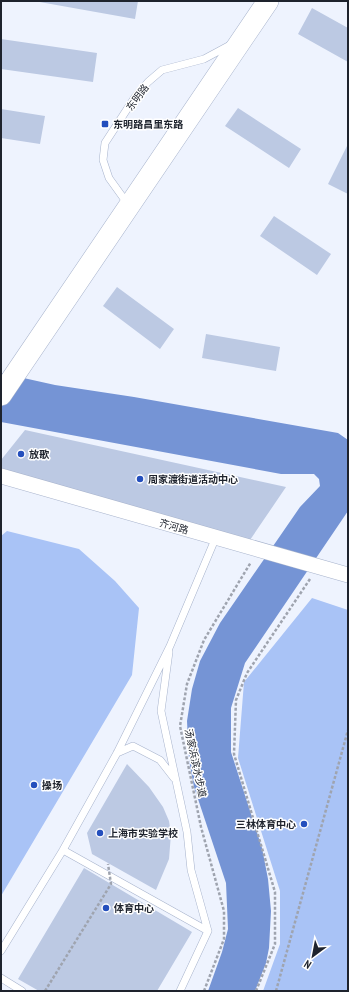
<svg xmlns="http://www.w3.org/2000/svg" width="349" height="992" viewBox="0 0 349 992" font-family="'PT Sans Narrow','Noto Sans SC',sans-serif">
  <style>
    .green { fill: #a9c3f6 }
    .water { fill: #7594d5 }
    .building { fill: #bcc9e3 }
    .lines { fill: none; stroke-linecap: round; stroke-linejoin: round }
    .lane-casing { stroke: #a7b3cc; stroke-width: 8 }
    .street-casing { stroke: #a7b3cc; stroke-width: 16 }
    .secondary-casing { stroke: #a7b3cc; stroke-width: 22 }
    .path { stroke: #9fa4af; stroke-width: 2.5; stroke-dasharray: 3 2; stroke-linecap: butt }
    .lane { stroke: #fff; stroke-width: 7 }
    .street { stroke: #fff; stroke-width: 15 }
    .secondary { stroke: #fff; stroke-width: 21 }
    .path-bridge { stroke: #9fa4af; stroke-width: 2.5; stroke-dasharray: 3 2; stroke-linecap: butt }
    .poi-dot { fill: #244fbd; stroke: #fff; stroke-width: 1.5 }
    .labels { text-anchor: middle; stroke-width: 3; stroke-linejoin: round; paint-order: stroke }
    .street-label { font-size: 10px; fill: #1e232d; stroke: #fff }
    .poi-label { font-size: 10px; font-weight: bold; fill: #1e232d; stroke: #fff; text-anchor: start }
  </style>
  <rect width="100%" height="100%" fill="#eef3fe"/>
  <path class="green" d="M7 531 79 549 115 581 139 608 132 675 1 896V536Z
    M312 598 348 610V991H263L280 944V891L238 758 244 682Z"/>
  <path class="water" d="M1 373 55 385 134 397 338 433 348 440V511L245 663 231 708V752L262 848 268 879 271 911 269 948 266 963 255 991H208L222 952 228 929 226 883 194 787 189 760 187 721 192 689 200 661 220 623 300 507 320 486 319 479 314 474H281L1 422Z"/>
  <path class="building" d="M34 1H138L135 19Z
    M312 8 348 28V62L298 34Z
    M1 39 97 53 93 82 1 69Z
    M238 108 301 149 289 168 225 126Z
    M1 109 45 116 40 144 1 138Z
    M348 144V194L328 184Z
    M274 216 331 254 317 275 260 236Z
    M117 287 174 329 160 349 103 306Z
    M206 334 280 347 276 371 202 358Z
    M25 430 286 487 250 540 1 472V460Z
    M127 764 149 787 163 807 169 821 171 834 169 859 156 890 92 854 87 833Z
    M84 868 192 932 157 991H39L18 979Z"/>
  <g class="lines">
    <g class="lane-casing">
      <path id="lane" d="M127 203 109 178 103 160 105 143 135 97 148 82 162 70 204 59 230 45
        M169 652 161 711 187 832 191 870 208 931 180 991
        M117 753 133 746 160 760 174 778
        M63 850 208 931
        M1 951 63 850 117 753 170 646 216 537
        M1 978 22 991"/>
    </g>
    <g class="street-casing">
      <path id="street" d="M1 476 348 575"/>
    </g>
    <g class="secondary-casing">
      <path id="secondary" d="M1 395 268 1"/>
    </g>
    <path class="path" d="M204 991 224 939V911L201 827 180 726 187 684 204 640 251 562
      M256 991 275 944V892L234 754 236 700 247 673 310 579
      M276 991 348 730"/>
    <use href="#lane" class="lane"/>
    <use href="#street" class="street"/>
    <use href="#secondary" class="secondary"/>
    <path class="path-bridge" d="M45 991 111 884 108 864"/>
  </g>
  <g class="poi-dot">
    <rect x="101" y="120" width="8" height="8" rx="2"/>
    <circle cx="21" cy="454" r="4"/>
    <circle cx="140" cy="479" r="4"/>
    <circle cx="34" cy="785" r="4"/>
    <circle cx="304" cy="824" r="4"/>
    <circle cx="100" cy="833" r="4"/>
    <circle cx="106" cy="908" r="4"/>
  </g>
  <g class="labels">
    <g class="street-label">
      <text transform="translate(137 97) rotate(-53)" y="4">东明路</text>
      <text transform="translate(174 526) rotate(16)" y="4">齐河路</text>
      <text transform="translate(196 763) rotate(78)" y="4">汤家浜滨水步道</text>
    </g>
    <g class="poi-label">
      <text x="113" y="128">东明路昌里东路</text>
      <text x="29" y="458">放歌</text>
      <text x="148" y="483">周家渡街道活动中心</text>
      <text x="42" y="789">操场</text>
      <text x="296" y="828" text-anchor="end">三林体育中心</text>
      <text x="108" y="837">上海市实验学校</text>
      <text x="114" y="912">体育中心</text>
    </g>
  </g>
  <rect width="349" height="992" fill="none" stroke="#1e232d" stroke-width="4"/>
  <g transform="translate(313 956) rotate(212)" stroke="#ffffff" stroke-width="3" paint-order="stroke">
  <path d="M0-3L7 15L0 10L-7 15Z" fill="#1e232d"/>
  <text y="-6" font-size="11" font-weight="bold" text-anchor="middle" fill="#1e232d">N</text>
  </g>
</svg>
